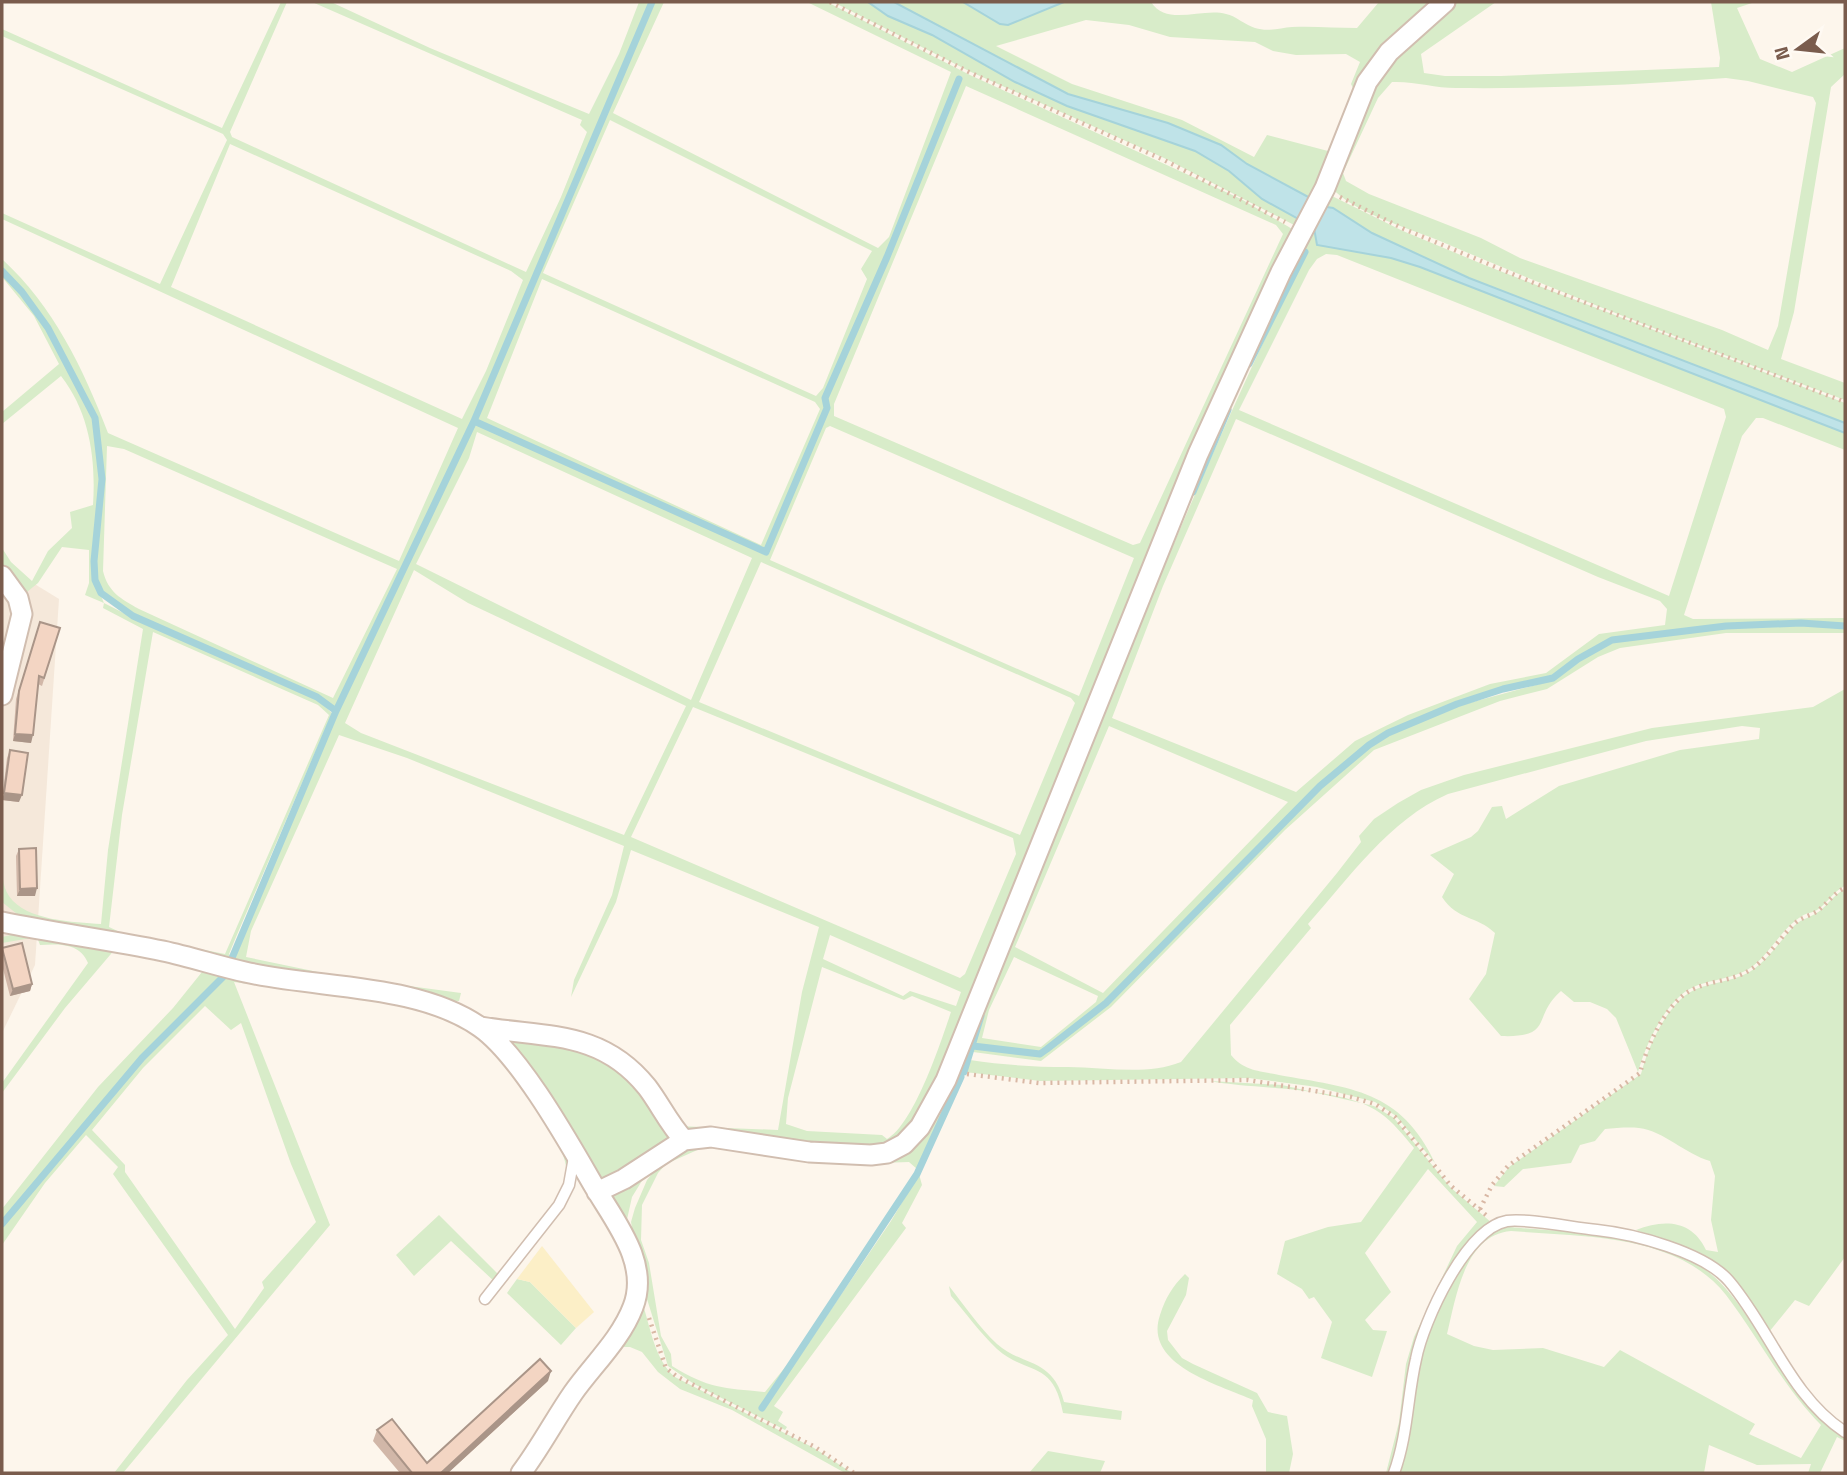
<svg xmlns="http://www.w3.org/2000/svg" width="1847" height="1475" viewBox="0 0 1847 1475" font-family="'Titillium Web',sans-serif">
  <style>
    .residential { fill: #f5e8da }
    .green { fill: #d8ecc9; fill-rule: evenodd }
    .sand { fill: #fcefc7 }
    .water { fill: #bfe3e8; stroke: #a5d3da; stroke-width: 2 }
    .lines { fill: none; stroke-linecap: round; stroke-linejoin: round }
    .stream { stroke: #a5d3da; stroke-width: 7 }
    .lane-casing { stroke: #d1beb0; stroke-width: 13 }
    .street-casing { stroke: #d1beb0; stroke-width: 23 }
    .path { stroke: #d9b8a5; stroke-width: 4.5; stroke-dasharray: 2 5; stroke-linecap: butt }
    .lane { stroke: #fff; stroke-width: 10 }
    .street { stroke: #fff; stroke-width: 19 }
    .wall { fill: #d1b7a8 }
    .shaded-wall { fill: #aa9588 }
    .building { fill: #f3d5c3; stroke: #aa9588; stroke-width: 2 }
  </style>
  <rect width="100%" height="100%" fill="#fdf6ec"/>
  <path class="residential" d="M2 564 59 599 35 965 2 1033Z"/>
  <path class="green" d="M281 2H287L230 132 232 137 526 272 561 197 587 132 580 125 582 120 312 2H331L430 48 589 114 619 54 639 2H649L473 420 336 709 318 696 134 615 103 592 97 580 96 560 103 479 96 417 49 327 24 291 2 269V259C54 307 83 368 108 433L399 561 458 428 2 219V213L160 284 227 140 223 134 2 36V29L222 128ZM230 144 511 271 523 280 486 371 462 419 171 287ZM107 446 124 449 397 569 333 698 139 609C121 599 108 592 103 571Z
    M655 2H664L613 113 878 248 889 237 951 72 807 2H827L970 75 1241 199 1294 230 957 1038 914 1130 874 1149 688 1133 677 1126 778 1130 802 992 819 927 631 850 616 902 571 997 574 980 612 895 624 846 407 758 339 735 251 931 246 957 342 977 461 993 459 1001 446 1002 22 918 2 902V859C2 871 2 886 9 896 26 921 74 922 101 924L108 850 143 629 103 608 104 603 85 595 89 583V550L62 547 38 583 22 596 2 570V548L11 562 32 581 48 551 72 528 70 512 93 505C96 460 90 413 61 376L2 424V412L59 364 34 316 2 277V273L21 293 46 329 93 418 100 479 94 580 104 603 149 626 319 701 332 713 236 937 229 954 232 959 338 712 475 423 767 553 828 408 827 398 962 79 957 77 887 256 824 398 825 407 766 551 476 420ZM966 86 1276 225 1283 234 1140 543 1133 545 834 416V404ZM610 120 872 251 861 269 867 279 823 388 816 396 543 273ZM542 279 815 402 820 409 761 545 487 418ZM830 426 1134 558 1079 696 770 560 826 428ZM477 432 752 558 691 700 416 564 469 458ZM761 562 1071 698 1075 703 1020 835 699 702ZM414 570 468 603 686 706 624 835 361 733 345 723ZM153 632 318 705 329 715 225 954 124 934 109 927 122 815ZM693 707 1013 838 1016 854 965 974 960 978 631 837ZM830 935 961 992 956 1006 910 991 903 996 823 959ZM822 967 904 1000 912 996 951 1012C941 1042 914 1124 887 1139L882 1135 807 1131 786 1124 788 1098Z
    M833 2H868L888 16 932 35 1015 82 1067 106 1195 151 1229 171 1262 199 1300 220 1296 226 1164 158 971 72Z
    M894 2H1151C1167 27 1203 7 1226 14 1236 16 1245 25 1255 28 1268 32 1280 28 1292 27 1314 26 1336 28 1357 28L1379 2H1428L1380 51 1355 92 1351 84 1360 62 1346 54 1296 55 1273 51 1255 42 1170 37 1129 25 1086 20 996 46 1072 84 1182 120 1254 157 1267 135 1328 151 1312 199 1180 128 1068 94Z
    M1455 2H1496L1421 54 1424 73 1445 76H1501L1719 67 1720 58 1711 2H1755L1737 8 1760 59 1792 72 1845 48V74L1831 87 1794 312 1781 359 1845 383V400C1709 350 1573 298 1440 241 1409 228 1353 213 1331 187L1380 75ZM1726 78 1748 81 1813 97 1816 103 1778 326 1768 350 1722 330 1520 258 1481 238 1369 194 1346 181 1343 173 1378 98 1392 82C1414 81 1435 88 1456 88 1547 89 1636 85 1726 78Z
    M1330 195 1403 231 1487 266 1845 403V423L1469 278 1372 233 1333 208 1321 206Z
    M1308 226 1317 234V245L1391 258 1420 267 1845 433V450L1763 418H1756L1742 436 1684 615 1693 619 1845 618V624L1801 622 1726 624 1612 639 1577 657 1552 677 1457 703 1387 732 1319 785 1105 1002 1047 1048 1039 1052 975 1045 984 1011C1086 756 1185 500 1306 253L1303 252C1182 499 1083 755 981 1010L962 1071H956L1084 740 1253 343ZM1326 254 1337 255 1724 409 1726 417 1669 596 1239 410 1309 270 1317 259ZM1236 419 1598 577 1660 601 1667 609 1665 625 1599 634 1546 673 1490 684 1408 715 1355 741 1296 792 1112 718 1163 586ZM1109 726 1288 802 1103 993 1015 947ZM1014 957 1098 996 1096 1002 1041 1047 982 1038 989 1010Z
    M1801 625 1845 627V633H1726L1620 648 1598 657 1547 689 1500 701 1374 750 1285 830 1111 1007 1041 1061 973 1052 974 1048 1040 1056 1048 1050 1107 1004 1321 787 1369 747 1388 735 1458 706 1554 680 1579 660 1613 642 1726 627Z
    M1845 689V886C1833 891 1828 903 1817 910 1812 913 1806 913 1802 916 1782 928 1771 952 1753 966 1730 983 1699 977 1679 997 1659 1016 1646 1045 1638 1072L1616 1018 1607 1009 1590 1002H1574L1561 991C1531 1017 1555 1038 1501 1036L1469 999 1486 974 1495 933C1476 915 1458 921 1442 897L1454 874 1430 855 1471 837 1478 831 1492 807 1502 806 1506 819 1559 786 1680 750 1759 739 1760 728 1742 726 1646 741 1448 794C1389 820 1350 877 1308 924L1311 928 1230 1025 1231 1055C1244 1071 1260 1071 1279 1075 1351 1088 1401 1090 1435 1163L1396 1116 1375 1102 1317 1087 1249 1078 1040 1081 965 1072 970 1060C1003 1065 1034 1067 1068 1067 1105 1067 1146 1076 1181 1062L1337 873 1361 842 1359 836 1374 819 1398 803 1421 790 1464 775 1652 728 1813 707Z
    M1845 889V1257L1809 1306 1795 1300 1769 1332 1694 1252 1636 1230C1664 1219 1692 1220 1706 1250L1718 1252 1711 1220 1715 1176 1710 1161C1685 1154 1664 1131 1639 1128 1628 1127 1616 1128 1605 1129L1595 1141 1580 1145 1571 1163 1523 1169 1504 1187 1494 1186 1509 1167 1641 1074C1648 1048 1661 1018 1681 999 1701 980 1732 985 1754 969 1770 957 1781 940 1794 926 1802 918 1813 917 1821 910 1829 903 1835 894 1845 889Z
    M20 933 116 948 65 1008 2 1093V1083L88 963C80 943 59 944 40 945L37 937 2 943V937Z
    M206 967C223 970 240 976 258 979 322 990 429 992 480 1033 515 1061 546 1115 569 1154L573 1166 569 1181C567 1173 566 1163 563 1155 553 1124 497 1049 470 1030 452 1018 432 1011 411 1007L234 982 330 1225 123 1473H114L187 1380 228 1335 113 1174 118 1167 86 1135 45 1183 2 1245V1227L143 1059 225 974 141 1057 2 1221V1209L98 1087 173 1008ZM205 1006 231 1030 241 1023 291 1164 316 1222 262 1282 264 1288 235 1329 125 1172V1165L92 1130 143 1068Z
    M503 1038 544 1039 616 1063 675 1139 626 1170 598 1181Z
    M955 1074 960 1075 917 1169 909 1162 850 1164 704 1147 666 1164 658 1173 642 1205 641 1240 649 1263 661 1336 671 1354 672 1366C709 1389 724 1388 765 1392L791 1360 760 1408 763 1410 891 1221 919 1174 922 1185 902 1223 906 1228 774 1406 783 1412 778 1421 787 1427 785 1430 694 1384 668 1366 641 1280 631 1222 635 1208 647 1180 660 1164 694 1143 885 1158Z
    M1210 1081 1282 1085 1374 1106 1394 1118 1450 1187 1492 1223C1425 1261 1407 1402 1390 1473H1386L1399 1422 1406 1364 1414 1337 1457 1246 1477 1222 1428 1169 1365 1253 1391 1292 1365 1320 1373 1330 1387 1331 1372 1377 1321 1358 1332 1322 1314 1297 1309 1299 1302 1289 1277 1274 1285 1241 1328 1227 1361 1222 1414 1148C1404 1136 1393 1122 1380 1113 1343 1086 1256 1090 1210 1081Z
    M648 1171 632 1197 626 1224 607 1192Z
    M439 1215 501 1277 496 1283 451 1241 414 1276 396 1255Z
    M1509 1227C1573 1233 1644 1231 1700 1266 1730 1285 1747 1319 1769 1346 1793 1377 1820 1405 1845 1435V1441L1837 1437 1820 1473H1808L1811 1464 1757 1465 1709 1445 1704 1473H1397C1410 1434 1411 1395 1420 1356 1430 1318 1466 1233 1509 1227ZM1511 1231C1582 1237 1677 1233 1726 1295 1759 1338 1783 1387 1821 1425L1801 1458 1749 1434 1755 1424 1620 1350 1604 1367 1543 1348 1493 1350 1474 1346 1447 1334C1456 1298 1464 1235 1511 1231Z
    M1185 1274 1189 1278 1186 1295 1167 1331 1168 1340 1182 1358 1193 1364 1257 1393 1268 1412 1287 1416 1293 1454 1289 1473H1266V1439L1252 1406 1253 1400C1218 1384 1143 1365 1160 1315 1166 1297 1172 1287 1185 1274Z
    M517 1279 530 1282 576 1328 561 1345 507 1293Z
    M949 1286C964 1305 979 1327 997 1344 1021 1366 1053 1357 1064 1402L1122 1411 1121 1420 1063 1413C1053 1359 1027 1376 997 1349 980 1333 966 1313 951 1296Z
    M643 1305C651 1330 655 1360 675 1377L814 1448 852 1473H845L732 1410 680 1389 658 1372 642 1352 630 1347H619Z
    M1048 1451 1105 1461 1100 1473H1029Z"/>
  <path class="sand" d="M542 1246 594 1312 576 1328 530 1282 517 1279Z"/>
  <path class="water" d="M868 2H894L1068 94 1168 123 1221 145 1247 164 1312 199 1300 220 1262 199 1229 171 1195 151 1067 106 1015 82 932 35 888 16Z
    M963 2H1064L1008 25 1000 24Z
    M1321 206 1333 208 1372 233 1469 278 1845 423V433L1420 267 1391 258 1317 245 1314 228Z"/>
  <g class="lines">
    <path class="stream" d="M2 271 22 292 48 328 95 418 102 479 94 561 95 580 101 593 133 616 317 697 336 711
      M1249 364 1305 252
      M474 421 766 552 827 408 825 398 887 257 959 79
      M1193 492 1228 410
      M232 958 336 711 474 421 652 2
      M973 1046 1040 1054 1047 1049 1106 1003 1320 786 1369 745 1388 733 1457 704 1503 689 1553 678 1578 659 1612 640 1726 626 1801 623 1845 626
      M964 1072 981 1016
      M2 1224 142 1058 225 975
      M762 1408 917 1174 961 1077"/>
    <g class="lane-casing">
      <path id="lane" d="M485 1299 559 1205 569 1185 574 1157
        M1394 1473C1408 1434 1407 1398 1416 1359 1423 1322 1466 1228 1507 1221 1527 1218 1574 1228 1597 1230 1634 1234 1704 1252 1729 1281 1770 1329 1790 1396 1845 1432"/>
    </g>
    <g class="street-casing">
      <path id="street" d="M2 576 18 598 22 614 2 695
        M2 922C55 933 110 940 163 951 191 957 218 966 245 972 319 989 417 983 480 1027 520 1055 569 1143 594 1186 615 1222 650 1263 633 1307 621 1339 592 1366 573 1393 555 1419 540 1448 521 1473
        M481 1027C547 1038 601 1030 647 1087 660 1104 669 1124 684 1140
        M597 1192 624 1179 684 1140 711 1137 809 1152 871 1155 887 1153 904 1144 920 1127 946 1080 1198 454 1281 272 1325 188 1367 82 1389 52 1445 2"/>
    </g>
    <path class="path" d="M830 2 971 73 1164 160 1285 222
      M1340 197 1404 229 1539 285 1845 402
      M967 1074 1039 1083 1248 1080 1351 1097 1375 1104 1395 1117 1451 1186 1486 1215
      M1480 1209 1492 1185 1508 1166 1640 1073C1647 1047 1660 1017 1680 998 1700 979 1731 984 1753 968 1769 956 1780 938 1794 924 1802 916 1813 916 1821 908 1829 901 1835 892 1845 888
      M649 1318 666 1368 676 1376 815 1447 854 1473"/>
    <use href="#lane" class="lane"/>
    <use href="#street" class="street"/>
  </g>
  <path class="wall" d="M40 622 60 628 42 686 38 684 31 743 13 741 16 699Z
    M10 750 19 802 2 800 7 758Z
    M19 849 35 896H17L16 856Z
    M2 948 32 984 30 991 10 996 2 965Z
    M548 1381 448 1473H400L373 1441 377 1430 427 1463Z"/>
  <path class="shaded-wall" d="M15 734 33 735 31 743 13 741Z
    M4 793 22 795 19 802 2 800Z
    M37 888 35 896H17L20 889Z
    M32 984 30 991 10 996 13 989Z
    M551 1371 548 1381 448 1473H441Z"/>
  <path class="building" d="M40 622 60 628 44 678 39 676 33 735 15 734 19 691Z
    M10 750 28 753 22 795 4 793Z
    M36 848 37 888 20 889 19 849Z
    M22 943 32 984 13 989 2 948Z
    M540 1359 551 1371 441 1473H412L377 1430 392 1419 427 1463Z"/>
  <rect width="1847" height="1475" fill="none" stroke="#7a5c4d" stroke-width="7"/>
  <g transform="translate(1798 49) rotate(255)" stroke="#fffaf3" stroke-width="5" paint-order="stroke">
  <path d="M0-5L12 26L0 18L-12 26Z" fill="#7a5c4d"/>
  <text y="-10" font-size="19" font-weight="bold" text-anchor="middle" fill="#7a5c4d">N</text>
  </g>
</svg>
